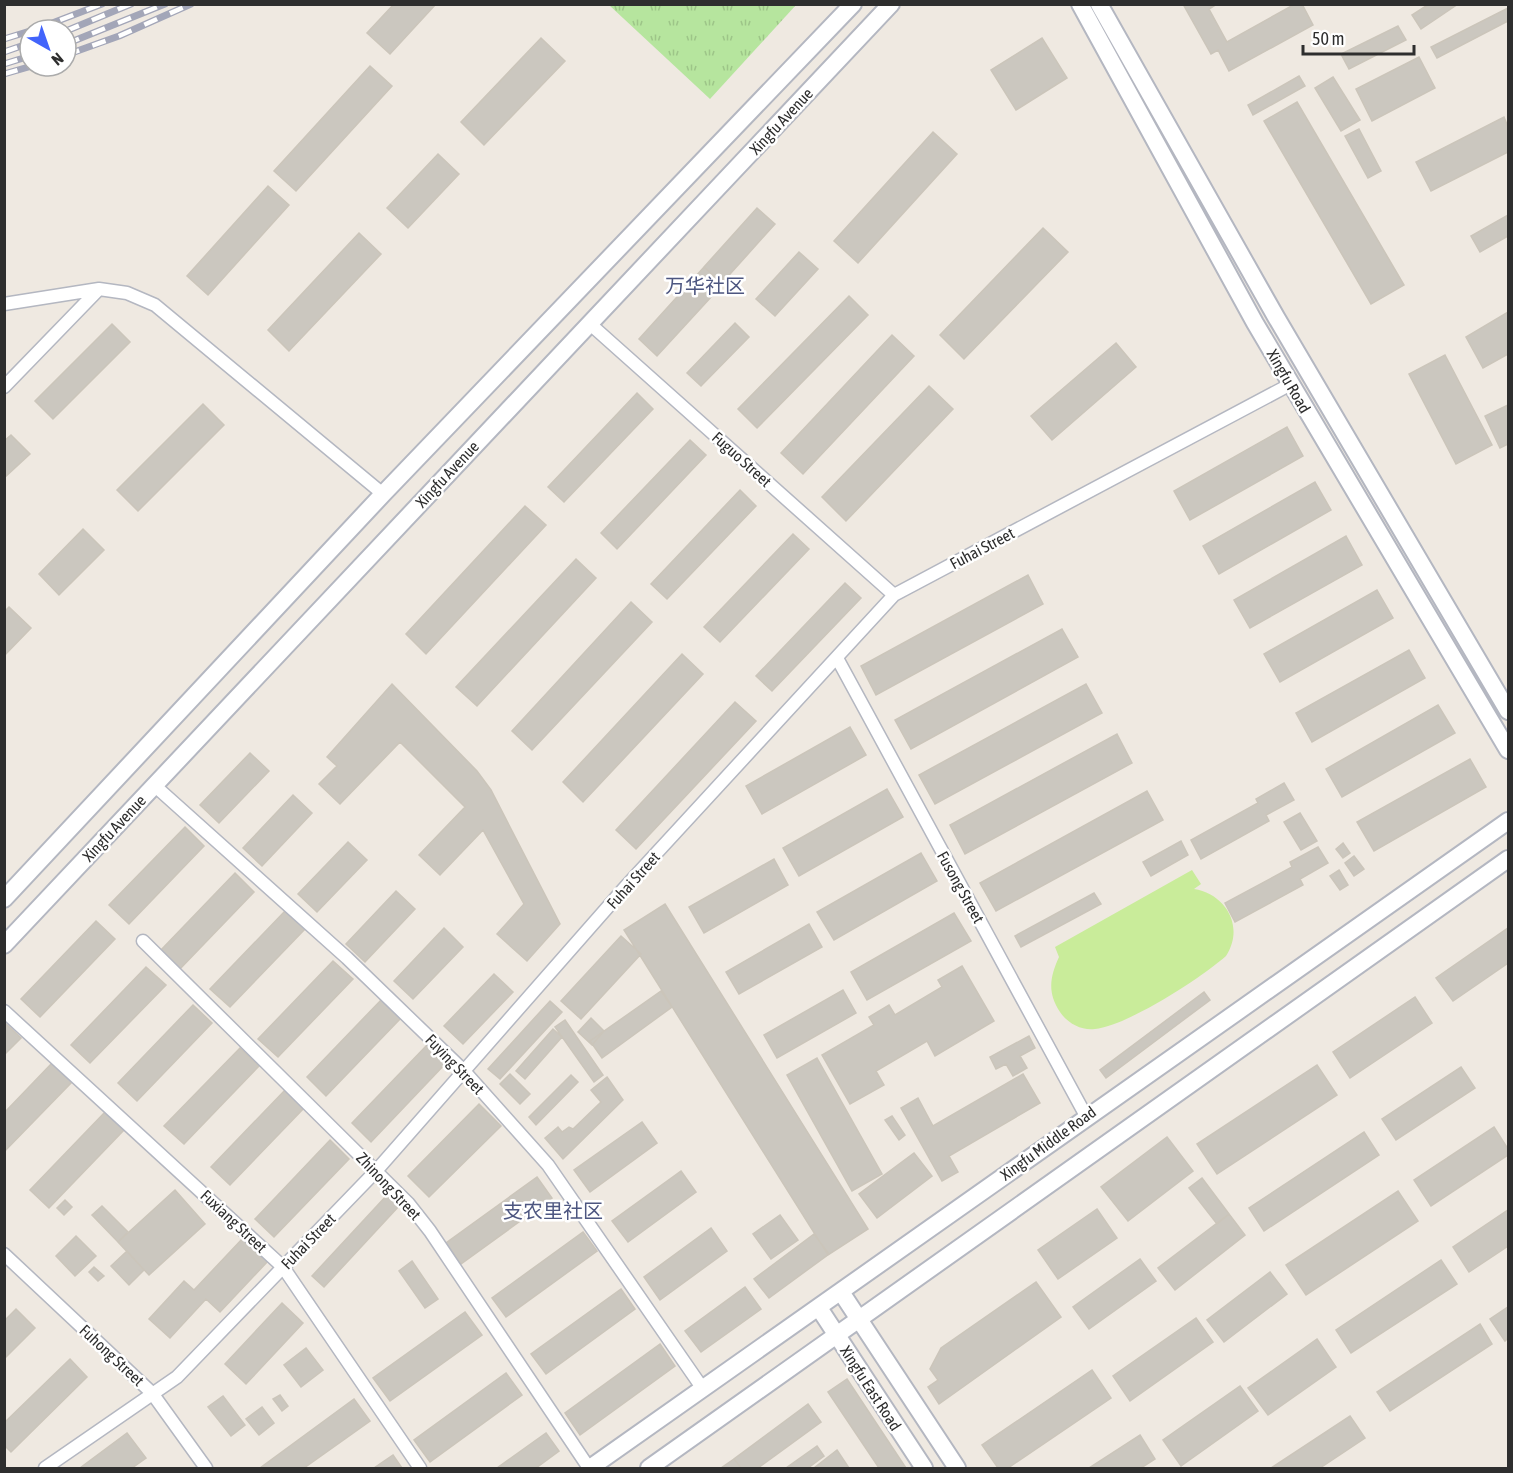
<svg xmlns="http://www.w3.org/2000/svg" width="1513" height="1473" viewBox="0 0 1513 1473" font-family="'Asap Condensed','Noto Sans SC',sans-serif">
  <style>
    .grass { fill: url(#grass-tufts) }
    .pitch { fill: #c9ec9a }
    .building { fill: #cbc7bf; stroke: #cbc5ba; stroke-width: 1.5 }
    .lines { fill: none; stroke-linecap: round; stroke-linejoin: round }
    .street-casing { stroke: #b4b7c1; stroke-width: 15 }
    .secondary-casing { stroke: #b4b7c1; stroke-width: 20 }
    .street { stroke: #fff; stroke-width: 12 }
    .secondary { stroke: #fff; stroke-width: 16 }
    .rail-casing { stroke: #a3a6b8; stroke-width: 7 }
    .rail { stroke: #fff; stroke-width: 4.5; stroke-dasharray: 14; stroke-linecap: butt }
    .labels { text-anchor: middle; stroke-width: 5; stroke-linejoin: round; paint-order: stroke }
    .street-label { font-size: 16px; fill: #2e2e2e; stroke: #fff }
    .quarter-label { font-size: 20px; fill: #4d5680; stroke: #fff }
  </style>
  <defs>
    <pattern id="grass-tufts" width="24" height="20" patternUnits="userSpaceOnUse" patternTransform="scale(1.5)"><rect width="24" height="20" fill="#b6e59e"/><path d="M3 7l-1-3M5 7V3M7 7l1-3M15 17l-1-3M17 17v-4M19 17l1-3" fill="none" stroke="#9dc588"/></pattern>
  </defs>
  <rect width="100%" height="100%" fill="#efe9e1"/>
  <path class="grass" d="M609 5H796L710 99Z"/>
  <path class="pitch" d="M1192 870 1201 884 1194 889C1226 894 1245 927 1226 956 1201 978 1127 1026 1095 1029 1082 1031 1067 1023 1060 1012 1047 992 1050 977 1059 957L1055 947Z"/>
  <path class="building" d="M394 4H436L390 54 367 33Z
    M1183 4H1217L1209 9 1227 42 1295 4H1302L1313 25 1229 71 1218 50 1211 54Z
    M1429 4H1458L1421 29 1412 15Z
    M1508 8V21L1437 58 1431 47Z
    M1398 26 1406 40 1349 69 1341 54Z
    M541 38 565 61 484 145 461 122Z
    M1042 38 1067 78 1016 110 991 70Z
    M1419 57 1435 88 1372 121 1356 89Z
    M370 66 392 86 296 191 274 171Z
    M1299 76 1305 86 1253 115 1248 105Z
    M1333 77 1360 120 1341 131 1315 88Z
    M1297 102 1404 285 1371 304 1264 121Z
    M1504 117 1508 127V152L1431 191 1416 162Z
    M1359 129 1381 171 1368 178 1345 136Z
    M933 132 957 154 858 263 834 241Z
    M438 154 459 174 408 228 387 208Z
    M268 186 289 205 208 295 187 276Z
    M757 208 775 224 722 283 704 267Z
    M1508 215V236L1480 252 1471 236Z
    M1043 228 1068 252 964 359 940 335Z
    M359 233 381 254 289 351 268 330Z
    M799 252 818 269 775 316 756 299Z
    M704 267 723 284 657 356 639 339Z
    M849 296 868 315 757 428 738 409Z
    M1508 312V354L1483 368 1466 337Z
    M735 323 749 337 701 386 687 373Z
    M112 324 130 342 53 419 35 401Z
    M892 335 914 356 803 474 781 453Z
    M1116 343 1136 367 1052 440 1031 416Z
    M1445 355 1492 445 1456 464 1409 374Z
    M929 386 953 409 846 521 822 497Z
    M637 393 653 409 564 502 548 487Z
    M203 404 224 425 138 511 117 490Z
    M1508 405V444L1500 448 1485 416Z
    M1287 427 1303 456 1190 520 1174 491Z
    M11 435 30 454 4 478V441Z
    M690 440 706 455 617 549 601 533Z
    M1315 482 1331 510 1219 574 1203 546Z
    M740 490 756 506 667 599 651 584Z
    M525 506 546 525 426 654 406 634Z
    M83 529 104 550 59 595 39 574Z
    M793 534 809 549 720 642 704 627Z
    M1346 536 1362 565 1250 628 1234 600Z
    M576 559 596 578 477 706 456 687Z
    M1028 575 1043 604 876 695 861 666Z
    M845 583 861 598 772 691 756 676Z
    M1377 590 1393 618 1280 682 1264 654Z
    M631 602 652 622 532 750 512 731Z
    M9 607 31 628 4 656V612Z
    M1062 629 1078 657 911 749 895 720Z
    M1409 650 1425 678 1312 742 1296 713Z
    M682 654 703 674 583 802 563 782Z
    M392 684 477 771 491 790 560 924 527 961 497 934 524 904 483 830 440 875 419 855 465 807 400 742 340 804 319 784 337 766 327 757Z
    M1086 684 1102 713 935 804 919 775Z
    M735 702 756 721 636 849 616 830Z
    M1438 705 1455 733 1342 797 1326 769Z
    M850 727 866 755 762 814 746 786Z
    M1117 734 1132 763 965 854 950 825Z
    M250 753 269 771 219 823 200 805Z
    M1470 759 1486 787 1374 851 1357 822Z
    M1284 783 1294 800 1266 815 1269 821 1201 859 1191 840 1258 803 1256 799Z
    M887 789 903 817 799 876 783 848Z
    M1147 791 1163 820 996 911 980 883Z
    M293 795 312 813 262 866 243 848Z
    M1300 813 1317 841 1301 850 1284 822Z
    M185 827 204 846 129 924 109 905Z
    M1181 841 1188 855 1151 876 1143 862Z
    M348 842 367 860 317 912 298 894Z
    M1343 843 1350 853 1343 858 1336 849Z
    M1318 847 1328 863 1300 879 1303 885 1235 922 1225 903 1292 867 1290 862Z
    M921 853 937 881 834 940 817 912Z
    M1354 856 1364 869 1354 876 1345 863Z
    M774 859 788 885 704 933 689 907Z
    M1339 870 1348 885 1340 890 1330 876Z
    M235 873 254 892 179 970 160 951Z
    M396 891 415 909 365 962 346 944Z
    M1094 893 1101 904 1021 947 1015 936Z
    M665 904 868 1229 828 1255 624 930Z
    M285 911 305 929 230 1007 210 989Z
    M954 913 971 941 867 1000 851 972Z
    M96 921 115 939 40 1017 21 999Z
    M809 924 822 947 739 994 726 972Z
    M444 928 463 947 413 999 394 981Z
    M1508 928V963L1453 1001 1436 978Z
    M621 936 641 954 581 1019 561 1001Z
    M333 961 353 979 278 1057 258 1039Z
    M962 966 994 1021 935 1056 927 1041 876 1071 884 1085 850 1104 822 1055 874 1025 869 1017 889 1005 895 1015 942 987 938 980Z
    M146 967 166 985 90 1063 71 1045Z
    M494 974 513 992 463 1044 444 1026Z
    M843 990 856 1013 777 1058 764 1035Z
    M661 991 672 1007 602 1058 590 1041Z
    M1204 992 1210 1000 1106 1078 1100 1070Z
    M1415 997 1432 1023 1350 1078 1333 1052Z
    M382 999 401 1018 326 1096 307 1077Z
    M550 1001 562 1012 500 1079 488 1069Z
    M193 1005 212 1023 137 1101 118 1083Z
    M591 1018 604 1031 592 1045 578 1032Z
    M565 1020 603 1075 594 1082 555 1027Z
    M4 1022 21 1038 4 1055Z
    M553 1029 562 1037 525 1079 516 1071Z
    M1029 1036 1035 1048 1020 1056 1027 1068 1013 1076 1006 1064 996 1069 990 1057Z
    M427 1045 446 1063 371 1142 352 1123Z
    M240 1048 259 1066 184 1144 164 1126Z
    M817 1058 882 1174 852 1191 787 1075Z
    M52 1063 72 1082 4 1152V1113Z
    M1317 1065 1337 1095 1217 1174 1197 1144Z
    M1461 1067 1475 1088 1396 1140 1382 1119Z
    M510 1074 530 1094 520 1104 500 1084Z
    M1023 1074 1040 1103 949 1156 958 1172 942 1181 901 1108 918 1098 933 1126Z
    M571 1075 578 1082 536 1125 529 1117Z
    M607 1077 623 1100 563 1159 545 1138 558 1127 562 1132 569 1127 573 1129 601 1102 591 1090Z
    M286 1089 305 1107 230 1185 211 1167Z
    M479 1104 501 1126 429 1197 408 1176Z
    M105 1112 124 1130 49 1208 30 1190Z
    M892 1116 905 1135 899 1140 885 1120Z
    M642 1122 657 1143 590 1192 574 1170Z
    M1494 1127 1508 1149V1155L1431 1206 1414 1180Z
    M1364 1132 1379 1155 1264 1231 1249 1208Z
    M1167 1137 1193 1171 1128 1221 1101 1187Z
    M330 1140 349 1159 274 1237 255 1219Z
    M914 1153 932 1176 877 1218 859 1194Z
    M681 1171 696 1192 628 1242 612 1221Z
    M537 1177 552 1198 461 1264 446 1243Z
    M1202 1178 1229 1214 1217 1224 1189 1188Z
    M175 1190 205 1224 149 1275 118 1242Z
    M1398 1191 1418 1221 1306 1295 1286 1265Z
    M387 1195 399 1206 324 1287 312 1276Z
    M65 1200 72 1207 64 1215 57 1208Z
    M102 1206 128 1232 118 1242 92 1215Z
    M1097 1209 1117 1238 1058 1279 1038 1250Z
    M1508 1210V1246L1469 1272 1453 1247Z
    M1229 1214 1245 1235 1175 1290 1158 1268Z
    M780 1215 798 1240 771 1259 753 1234Z
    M711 1228 727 1251 660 1300 644 1277Z
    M583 1232 597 1251 506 1317 492 1298Z
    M814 1234 829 1254 769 1298 754 1279Z
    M76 1236 96 1256 75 1276 56 1256Z
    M243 1238 268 1261 220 1312 206 1299 170 1338 149 1319 184 1281 194 1290Z
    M127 1251 144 1270 129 1285 111 1266Z
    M1140 1259 1156 1281 1089 1329 1073 1307Z
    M1441 1260 1457 1284 1351 1353 1336 1330Z
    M412 1261 438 1299 425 1308 399 1271Z
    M94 1267 104 1276 98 1281 89 1272Z
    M1270 1272 1287 1294 1224 1342 1207 1320Z
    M1036 1282 1061 1317 939 1404 928 1387 938 1380 930 1369 941 1348Z
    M745 1287 761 1309 701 1352 685 1331Z
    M621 1289 635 1309 546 1374 531 1354Z
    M282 1303 303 1323 246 1384 225 1364Z
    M1508 1307V1338L1505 1341 1490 1319Z
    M16 1309 35 1328 4 1359V1321Z
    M465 1312 482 1335 390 1401 373 1378Z
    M1196 1318 1213 1342 1130 1401 1113 1376Z
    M1480 1324 1492 1344 1390 1411 1377 1392Z
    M1317 1339 1336 1367 1268 1415 1248 1388Z
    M660 1344 675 1366 580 1435 565 1413Z
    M306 1348 323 1370 301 1387 284 1365Z
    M70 1359 87 1377 11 1452 4 1445V1423Z
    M1092 1370 1111 1398 1008 1468H998L982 1445Z
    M506 1373 522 1395 430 1462 414 1440Z
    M847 1379 906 1468H879L828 1392Z
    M1240 1386 1258 1411 1181 1466 1163 1440Z
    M280 1395 288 1406 282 1411 273 1399Z
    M223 1396 245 1425 231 1436 208 1407Z
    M354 1399 370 1421 304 1468H260Z
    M808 1404 821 1422 758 1468H741L734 1459Z
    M262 1407 274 1423 259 1435 246 1419Z
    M1350 1416 1365 1438 1320 1468H1271Z
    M127 1433 146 1458 132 1468H80Z
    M546 1433 559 1451 536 1468H497Z
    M1140 1435 1155 1459 1141 1468H1089Z
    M817 1446 824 1456 808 1468H786Z
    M837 1450 849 1468H814Z
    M393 1455 402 1468H374Z
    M734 1459 741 1468H721Z"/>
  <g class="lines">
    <g class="street-casing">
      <path id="street" d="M4 304 99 289 127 293 155 305 383 494
        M589 323 894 595
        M4 387 99 289
        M837 658 1086 1116
        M154 785 347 958 464 1071 548 1165 703 1389
        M143 941 408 1203 430 1231 589 1468
        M4 1011 283 1267 420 1468
        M4 1254 152 1393 206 1468
        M45 1468 177 1377 376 1171 628 884 894 595 1291 384"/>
    </g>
    <g class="secondary-casing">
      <path id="secondary" d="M1080 4 1255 323 1508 750
        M1099 4 1276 317 1508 711
        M4 899 383 494 853 4
        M4 945 891 4
        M841 1292 957 1468
        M819 1308 924 1468
        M590 1468 1508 821
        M649 1468 1508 859"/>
    </g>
    <use href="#street" class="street"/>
    <use href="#secondary" class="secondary"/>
    <g class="rail-casing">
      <path id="rail" d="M34 30 102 4
        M66 31 131 4
        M4 39 30 31
        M66 44 165 4
        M4 52 30 43
        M66 55 119 36 191 4
        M4 64 30 56
        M4 74 32 66"/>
    </g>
    <use href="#rail" class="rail"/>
  </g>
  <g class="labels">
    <g class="street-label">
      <text transform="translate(781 121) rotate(-47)" y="6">Xingfu Avenue</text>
      <text transform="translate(1289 381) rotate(60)" y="6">Xingfu Road</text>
      <text transform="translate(742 459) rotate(42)" y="6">Fuguo Street</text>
      <text transform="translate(447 474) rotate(-47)" y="6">Xingfu Avenue</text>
      <text transform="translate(982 548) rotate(-28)" y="6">Fuhai Street</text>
      <text transform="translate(114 828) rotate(-47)" y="6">Xingfu Avenue</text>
      <text transform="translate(633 880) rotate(-48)" y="6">Fuhai Street</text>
      <text transform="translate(961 887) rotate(61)" y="6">Fusong Street</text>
      <text transform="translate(455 1064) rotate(46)" y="6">Fuying Street</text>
      <text transform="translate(1048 1143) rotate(-36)" y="6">Xingfu Middle Road</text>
      <text transform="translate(389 1186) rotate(47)" y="6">Zhinong Street</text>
      <text transform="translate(234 1221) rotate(43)" y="6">Fuxiang Street</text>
      <text transform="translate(308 1241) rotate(-46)" y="6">Fuhai Street</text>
      <text transform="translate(112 1355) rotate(43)" y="6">Fuhong Street</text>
      <text transform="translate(871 1388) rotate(57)" y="6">Xingfu East Road</text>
    </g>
    <g class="quarter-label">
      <text x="705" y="293">万华社区</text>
      <text x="553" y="1218">支农里社区</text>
    </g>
  </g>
  <rect width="1513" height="1473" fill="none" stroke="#2e2e2e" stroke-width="12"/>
  <g transform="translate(48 48) rotate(140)"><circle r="28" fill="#ffffff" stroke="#ababab" stroke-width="1.5"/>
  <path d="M0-4.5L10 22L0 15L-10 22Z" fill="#4264fb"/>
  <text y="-9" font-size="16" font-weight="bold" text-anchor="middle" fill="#2e2e2e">N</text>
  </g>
  <path d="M1303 45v9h111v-9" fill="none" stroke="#2e2e2e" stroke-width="3"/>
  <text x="1312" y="45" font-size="18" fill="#2e2e2e" stroke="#ffffff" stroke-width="4.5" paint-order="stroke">50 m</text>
</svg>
